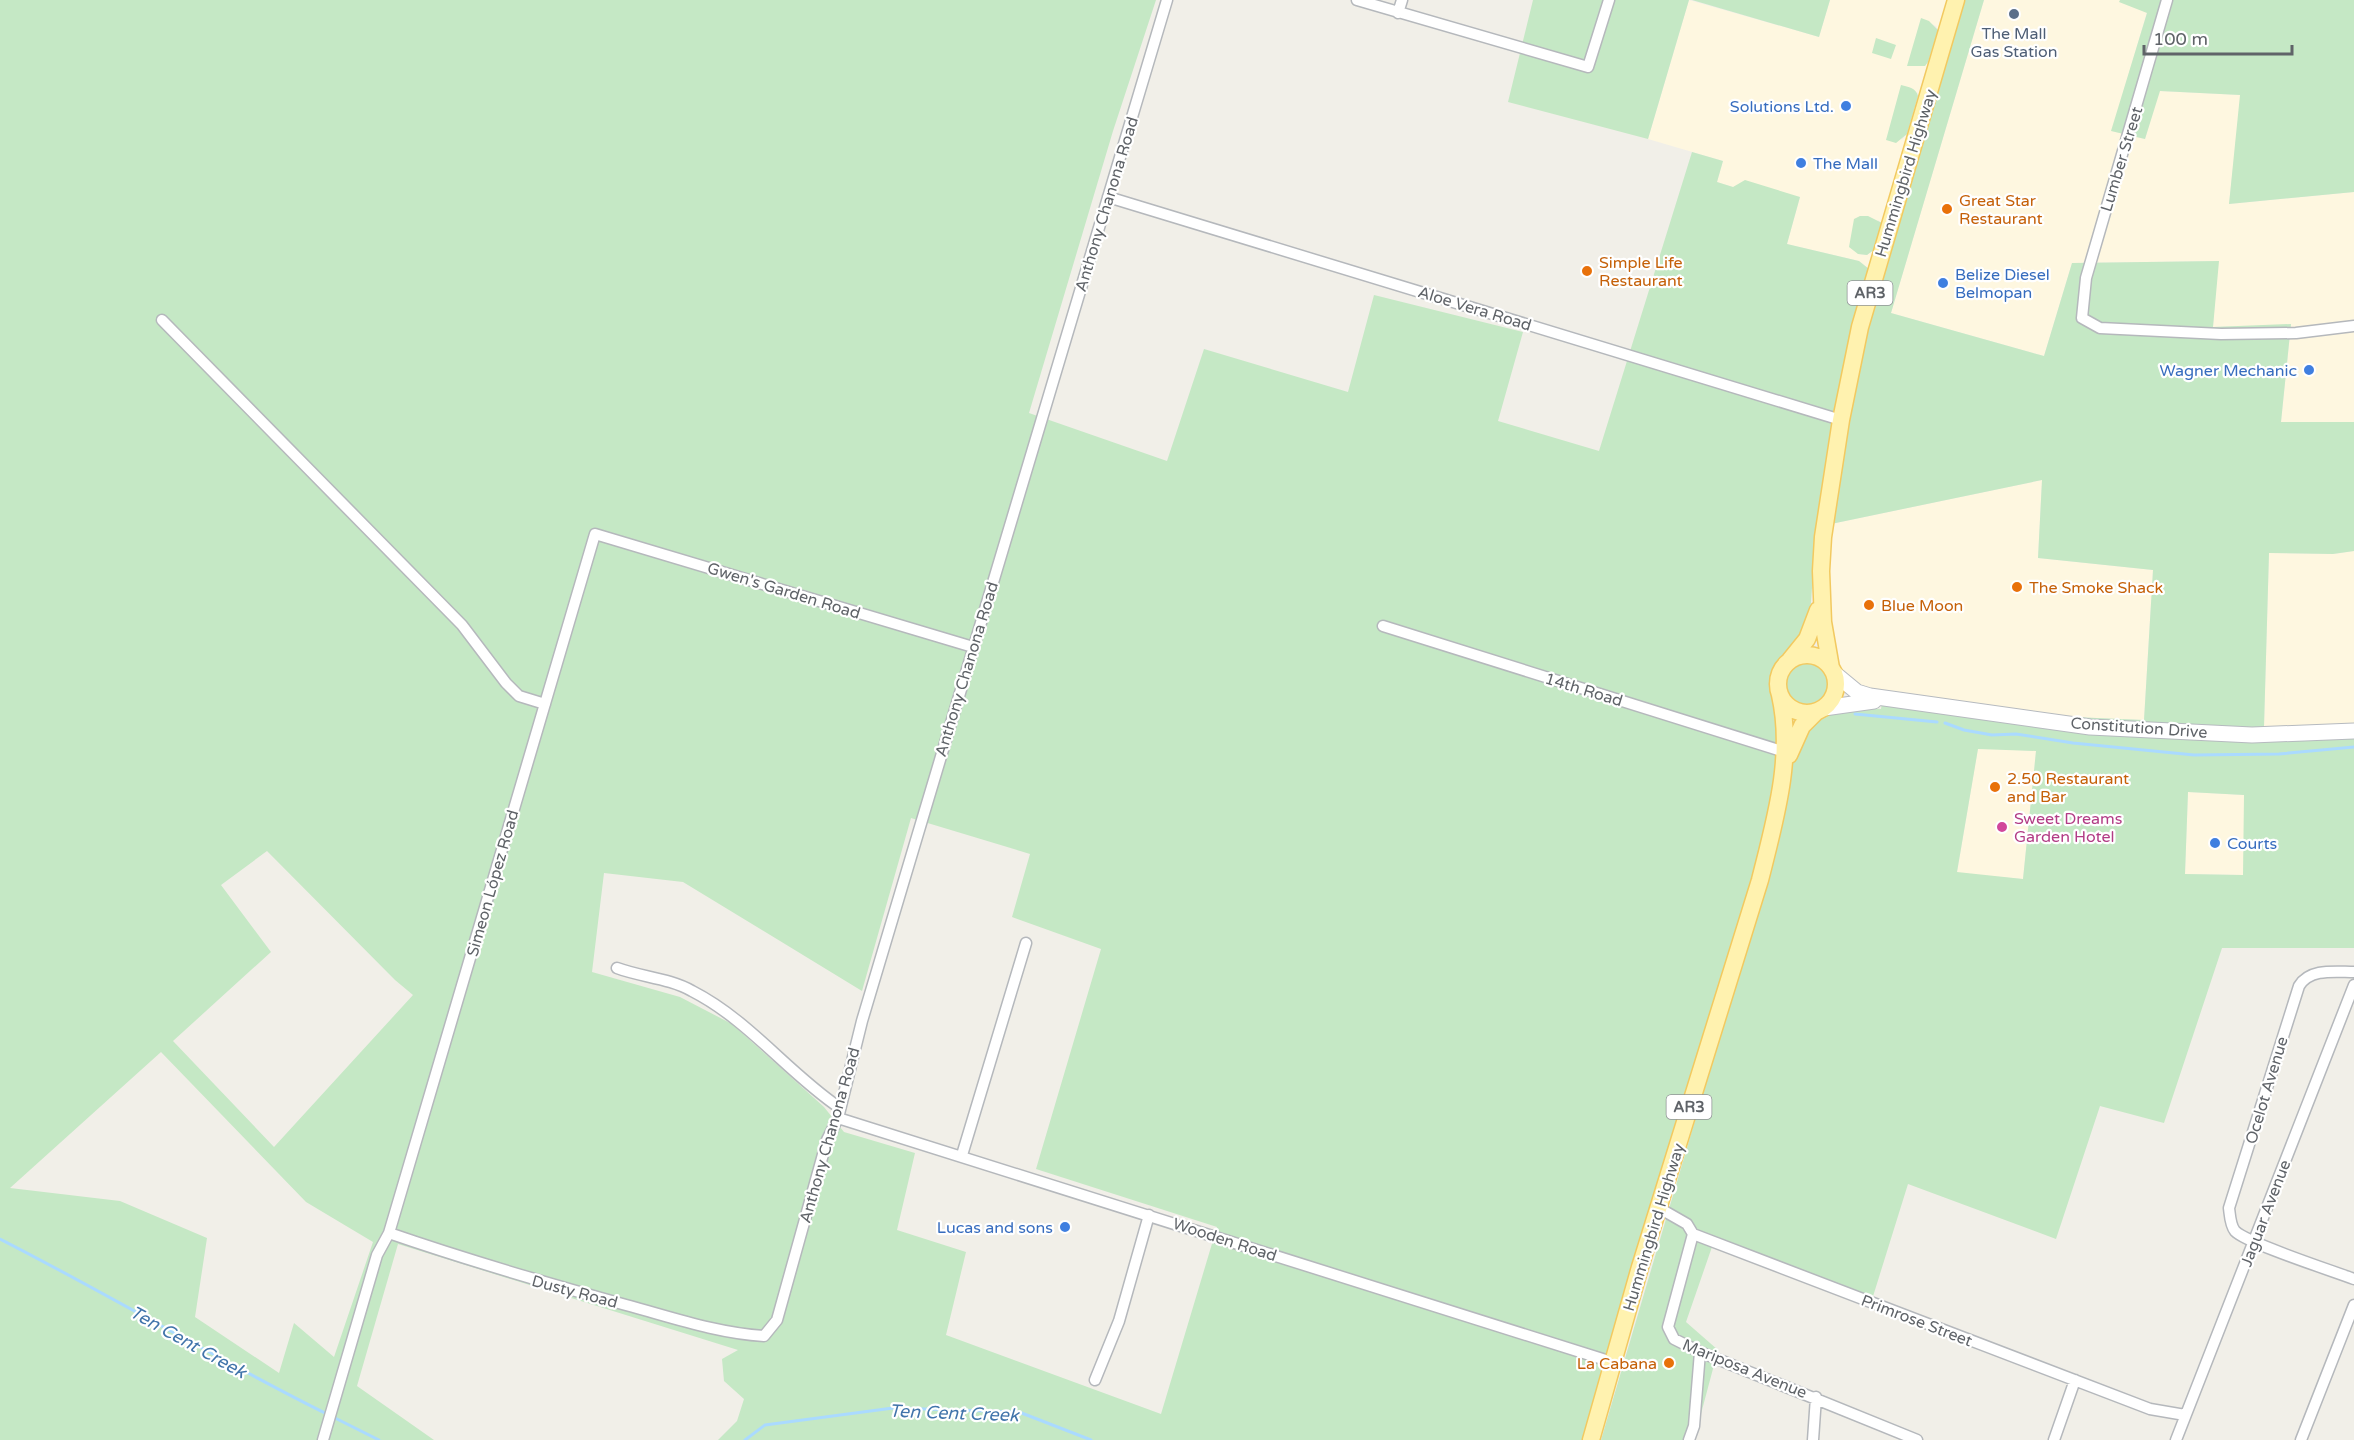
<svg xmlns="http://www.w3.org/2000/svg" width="2354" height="1440" viewBox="0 0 2354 1440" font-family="'Varela Round',sans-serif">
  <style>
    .commercial { fill: #fef7e0 }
    .green { fill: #c5e8c5; fill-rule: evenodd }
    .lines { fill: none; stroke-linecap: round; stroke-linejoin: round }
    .stream { stroke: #aadaff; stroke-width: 3 }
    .street-casing { stroke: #b5b8bc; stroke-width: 13 }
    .secondary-casing { stroke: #b6babf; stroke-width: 17 }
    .primary-casing { stroke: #f2c960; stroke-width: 19 }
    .street { stroke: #fff; stroke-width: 10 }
    .secondary { stroke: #fff; stroke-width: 15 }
    .primary { stroke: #fff2af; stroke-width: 16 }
    .service-dot { fill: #5c6f8a; stroke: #fff; stroke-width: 2 }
    .shop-dot { fill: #3f7fe0; stroke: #fff; stroke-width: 2 }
    .food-dot { fill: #e8710a; stroke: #fff; stroke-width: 2 }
    .hotel-dot { fill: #d1479c; stroke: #fff; stroke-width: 2 }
    .labels { text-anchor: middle; stroke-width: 4.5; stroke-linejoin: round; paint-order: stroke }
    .shield { fill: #fff; stroke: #8f9295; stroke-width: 1.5 }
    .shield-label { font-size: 15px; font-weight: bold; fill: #5f6368 }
    .service-label { font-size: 16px; fill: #4e5e75; stroke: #fff }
    .shop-label { font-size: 16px; fill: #366cbe; stroke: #fff; text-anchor: end }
    .street-label { font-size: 16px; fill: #5f6368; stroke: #fff }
    .food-label { font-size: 16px; fill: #c56008; stroke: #fff; text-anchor: start }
    .hotel-label { font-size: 16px; fill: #b23c85; stroke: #fff; text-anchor: start }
    .water-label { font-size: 18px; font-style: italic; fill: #4174aa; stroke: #fff }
  </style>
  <rect width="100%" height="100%" fill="#f1efe8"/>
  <path class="commercial" d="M1689 0 1819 37 1830 0H1947L1938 30 1936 26 1921 19 1908 66H1925L1928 62 1918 96 1917 91 1901 141 1907 134 1882 223 1878 220 1858 254 1867 255 1875 249 1869 269 1859 261 1787 244 1800 197 1733 187 1717 182 1723 161 1648 139Z
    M1984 0H2120V2L2147 12 2112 131 2145 139 2159 91 2241 95 2229 204 2354 192V422H2281L2291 325 2213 327 2218 261 2072 263 2044 356 1891 313Z
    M2042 480 2038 558 2153 570 2144 720 2028 715 1869 693 1843 674 1826 619 1831 524Z
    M2354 551V723L2264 727 2269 553 2333 554Z
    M1978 748 2036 751 2023 879 1957 873Z
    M2188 792 2244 795V875L2185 874Z"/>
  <path class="green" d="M0 0H1156L1113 131 1029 413 1167 461 1204 349 1348 392 1374 295 1523 332 1498 421 1599 451 1692 152 1723 161 1717 182 1733 187 1745 180 1800 197 1787 244 1859 261 1869 269 1814 560 1810 616 1792 648 1780 657 1771 674V693L1779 717 1780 732 1768 820 1747 902 1589 1440H718L737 1421 744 1399 724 1381 722 1359 738 1350 398 1244 357 1386 434 1440H0ZM911 818 1030 854 1012 917 1101 949 1036 1169 1217 1227 1161 1414 946 1335 966 1252 897 1230 915 1153 844 1132 824 1107 732 1024 680 997 592 972 604 873 683 882 862 991ZM267 851 395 980 413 995 274 1147 173 1041 271 952 221 885ZM161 1052 306 1202 373 1242 334 1357 294 1323 279 1373 195 1317 207 1238 120 1201 10 1188Z
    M1533 0H1689L1648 139 1508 102Z
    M1692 0H1830L1819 37Z
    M1963 0H1984L1891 313 2044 356 2072 263 2219 261 2213 327 2291 324 2281 422H2354V551L2333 554 2269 553 2264 727 2354 731V948H2222L2164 1123 2100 1106 2056 1239 1908 1184 1870 1306 1713 1244 1686 1322 1718 1350 1694 1440H1601L1759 903 1796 746C1812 711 1846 707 1881 709L1883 695 2028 715 2144 720 2153 570 2038 558 2042 480 1831 524 1861 355 1876 297ZM1978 749 2036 751 2023 879 1957 872ZM2188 792 2244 795 2243 875 2185 874Z
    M2120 0H2354V192L2229 204 2240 95 2160 91 2145 139 2111 131 2147 13 2119 2Z
    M1921 18 1929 21 1938 30 1928 62 1925 66H1907Z
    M1876 38 1896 45 1891 59 1872 53Z
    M1901 85C1909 87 1916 88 1918 96L1907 134 1896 143 1886 140Z
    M1860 216H1868L1882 223 1875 249 1867 255 1858 254 1849 247 1854 219Z
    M1786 683a21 21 0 1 1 42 0a21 21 0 1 1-42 0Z"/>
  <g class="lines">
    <path class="stream" d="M1855 714 1937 722
      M1945 723 1964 730 1992 735 2016 734 2073 743 2194 755 2279 754 2354 747
      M0 1239C110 1295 216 1359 327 1414
      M333 1417 379 1440
      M745 1440 765 1425 893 1408 1019 1412 1091 1440"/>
    <g class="street-casing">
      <path id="street" d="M1357 0 1588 67 1609 0
        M2167 0 2086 278 2082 318 2100 328 2221 334 2296 333 2354 326
        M1398 13 1402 0
        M1108 197 1841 420
        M162 320 462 625 506 683 519 696 545 704
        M1383 626 1785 752
        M617 968C641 977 669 978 692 991 749 1020 788 1073 840 1108
        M2354 972C2335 972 2310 968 2299 986L2229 1208C2230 1215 2230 1225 2235 1231 2246 1243 2333 1271 2354 1279
        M838 1118 1612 1362
        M962 1155 1026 943
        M1659 1208 1687 1224 1693 1234 2150 1409 2185 1415
        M389 1233C467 1260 546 1283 626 1305 671 1317 716 1333 764 1336L777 1320 827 1140 838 1118 862 1021 1167 0
        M1693 1234 1668 1327 1674 1339 1700 1352 1917 1440
        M1095 1380 1119 1321 1149 1215
        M323 1440 377 1255 389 1233 595 534 973 647
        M1689 1440 1694 1426 1700 1352
        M1813 1440 1816 1397
        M2054 1440 2075 1380
        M2176 1440 2354 985
        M2301 1440 2354 1305"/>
    </g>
    <g class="secondary-casing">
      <path id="secondary" d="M1834 673 1857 692 1870 696 2090 727 2252 735 2354 731
        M1824 708 1874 701"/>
    </g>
    <g class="primary-casing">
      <path id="primary" d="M1778 684a29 29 0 1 1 58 0a29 29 0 1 1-58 0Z
        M1790 660 1807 639 1818 610
        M1831 668 1823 622 1821 571 1823 537 1841 420 1860 327 1956 0
        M1789 755 1802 726 1817 711
        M1591 1440 1640 1267 1760 880C1775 820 1794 756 1780 695"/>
    </g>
    <use href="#street" class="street"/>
    <use href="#secondary" class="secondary"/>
    <use href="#primary" class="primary"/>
  </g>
  <circle class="service-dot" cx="2014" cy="14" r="6"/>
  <g class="shop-dot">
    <circle cx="1846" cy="106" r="6"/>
    <circle cx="1801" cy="163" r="6"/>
    <circle cx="1943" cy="283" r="6"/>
    <circle cx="2309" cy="370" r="6"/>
    <circle cx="2215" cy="843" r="6"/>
    <circle cx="1065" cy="1227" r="6"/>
  </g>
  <g class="food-dot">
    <circle cx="1947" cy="209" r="6"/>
    <circle cx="1587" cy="271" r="6"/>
    <circle cx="2017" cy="587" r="6"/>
    <circle cx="1869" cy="605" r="6"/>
    <circle cx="1995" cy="787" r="6"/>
    <circle cx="1669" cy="1363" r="6"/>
  </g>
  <circle class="hotel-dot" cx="2002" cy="827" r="6"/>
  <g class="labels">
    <g class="shield">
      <rect x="1847.5" y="281" width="45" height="24" rx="4.5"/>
      <rect x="1666.5" y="1095" width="45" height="24" rx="4.5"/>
    </g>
    <g class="shield-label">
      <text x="1870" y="298">AR3</text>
      <text x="1689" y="1112">AR3</text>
    </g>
    <g class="service-label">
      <text x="2014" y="39">The Mall<tspan x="2014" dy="18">Gas Station</tspan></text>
    </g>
    <g class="shop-label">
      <text x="1834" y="112">Solutions Ltd.</text>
      <text x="1813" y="169" text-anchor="start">The Mall</text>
      <text x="1955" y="280" text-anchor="start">Belize Diesel<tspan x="1955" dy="18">Belmopan</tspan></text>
      <text x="2297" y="376">Wagner Mechanic</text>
      <text x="2227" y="849" text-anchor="start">Courts</text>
      <text x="1053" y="1233">Lucas and sons</text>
    </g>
    <g class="street-label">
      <text transform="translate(2121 159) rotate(-73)" y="6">Lumber Street</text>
      <text transform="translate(1905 173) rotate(-73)" y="6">Hummingbird Highway</text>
      <text transform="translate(1106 204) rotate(-73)" y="6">Anthony Chanona Road</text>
      <text transform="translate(1475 308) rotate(17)" y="6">Aloe Vera Road</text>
      <text transform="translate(784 590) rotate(17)" y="6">Gwen's Garden Road</text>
      <text transform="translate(966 669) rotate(-73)" y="6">Anthony Chanona Road</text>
      <text transform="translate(1584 689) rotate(17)" y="6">14th Road</text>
      <text transform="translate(2139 727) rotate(4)" y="6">Constitution Drive</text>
      <text transform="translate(492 883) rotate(-74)" y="6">Simeon López Road</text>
      <text transform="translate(2266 1090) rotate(-73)" y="6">Ocelot Avenue</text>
      <text transform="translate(829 1135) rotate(-74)" y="6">Anthony Chanona Road</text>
      <text transform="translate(2265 1213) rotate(-69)" y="6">Jaguar Avenue</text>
      <text transform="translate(1653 1227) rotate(-73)" y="6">Hummingbird Highway</text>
      <text transform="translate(1225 1239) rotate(18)" y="6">Wooden Road</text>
      <text transform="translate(575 1291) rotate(15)" y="6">Dusty Road</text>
      <text transform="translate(1917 1320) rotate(21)" y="6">Primrose Street</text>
      <text transform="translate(1745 1368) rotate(22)" y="6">Mariposa Avenue</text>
    </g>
    <g class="food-label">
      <text x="1959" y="206">Great Star<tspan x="1959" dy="18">Restaurant</tspan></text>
      <text x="1599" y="268">Simple Life<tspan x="1599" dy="18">Restaurant</tspan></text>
      <text x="2029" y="593">The Smoke Shack</text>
      <text x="1881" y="611">Blue Moon</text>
      <text x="2007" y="784">2.50 Restaurant<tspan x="2007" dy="18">and Bar</tspan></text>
      <text x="1657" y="1369" text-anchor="end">La Cabana</text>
    </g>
    <g class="hotel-label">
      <text x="2014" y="824">Sweet Dreams<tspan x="2014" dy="18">Garden Hotel</tspan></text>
    </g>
    <g class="water-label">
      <text transform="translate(188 1342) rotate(29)" y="6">Ten Cent Creek</text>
      <text transform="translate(954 1413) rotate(2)" y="6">Ten Cent Creek</text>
    </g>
  </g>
  <path d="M2144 45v9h148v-9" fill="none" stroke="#5f6368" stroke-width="3"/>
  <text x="2153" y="45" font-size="18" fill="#5f6368" stroke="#ffffff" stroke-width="4.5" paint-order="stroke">100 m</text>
</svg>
